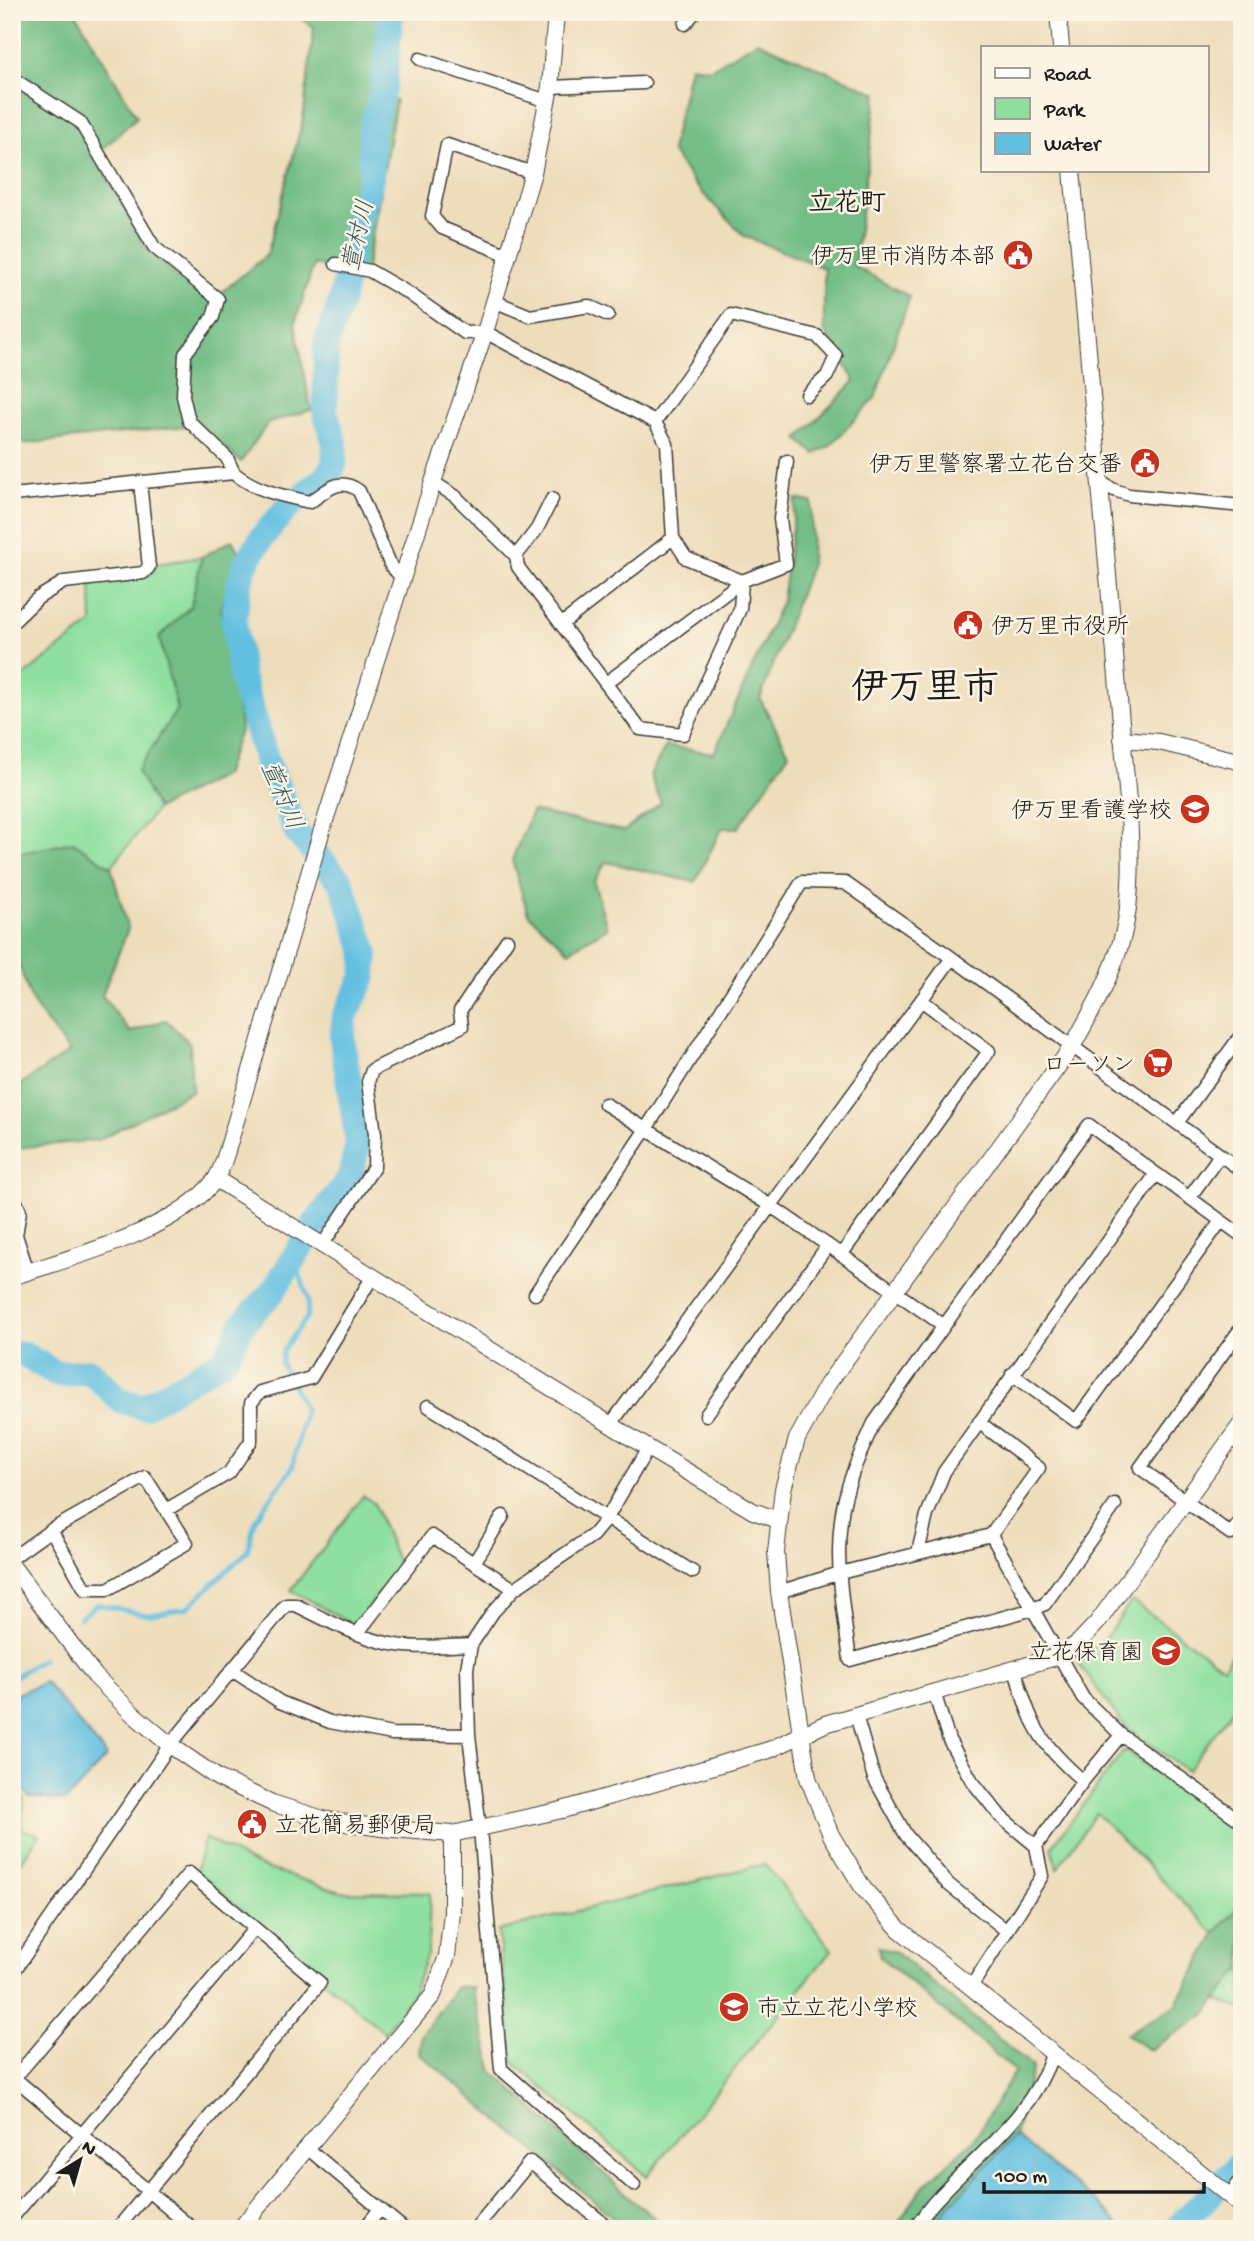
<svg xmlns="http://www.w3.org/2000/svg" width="1254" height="2241" viewBox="0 0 1254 2241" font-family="'Gochi Hand','Klee One',sans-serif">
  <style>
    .green { fill: #8fe0a0; stroke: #567e5e; stroke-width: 2 }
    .forest { fill: #73be86; stroke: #486d51; stroke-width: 2 }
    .water { fill: #63c0e1; stroke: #406e7e; stroke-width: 2 }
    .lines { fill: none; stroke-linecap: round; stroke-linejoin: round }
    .stream { stroke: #63c0e1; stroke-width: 4.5 }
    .river { stroke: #63c0e1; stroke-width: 26 }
    .minor-casing { stroke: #3c3934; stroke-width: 15 }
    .tertiary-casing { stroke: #3c3934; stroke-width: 18 }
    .minor { stroke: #fff; stroke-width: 12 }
    .tertiary { stroke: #fff; stroke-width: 16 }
    .labels { text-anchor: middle; stroke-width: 5; stroke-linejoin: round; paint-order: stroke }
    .poi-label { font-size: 23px; fill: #1c1c1c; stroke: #fcf5e5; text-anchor: end }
    .water-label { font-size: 24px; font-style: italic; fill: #355561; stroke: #fcf5e5 }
    .quarter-label { font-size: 26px; font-weight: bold; fill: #1c1c1c; stroke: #fcf5e5 }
    .town-label { font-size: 37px; font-weight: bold; fill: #1c1c1c; stroke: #fcf5e5 }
  </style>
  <rect width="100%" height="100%" fill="#fcf5e5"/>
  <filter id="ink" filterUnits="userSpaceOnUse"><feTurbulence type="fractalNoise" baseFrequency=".0143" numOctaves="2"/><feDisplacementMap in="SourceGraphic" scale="14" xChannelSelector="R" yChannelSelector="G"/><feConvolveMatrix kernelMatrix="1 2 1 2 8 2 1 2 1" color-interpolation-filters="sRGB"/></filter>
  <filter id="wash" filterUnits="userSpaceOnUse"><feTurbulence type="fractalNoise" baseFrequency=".00686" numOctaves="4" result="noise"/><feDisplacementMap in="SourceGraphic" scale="28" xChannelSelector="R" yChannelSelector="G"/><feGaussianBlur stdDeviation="1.57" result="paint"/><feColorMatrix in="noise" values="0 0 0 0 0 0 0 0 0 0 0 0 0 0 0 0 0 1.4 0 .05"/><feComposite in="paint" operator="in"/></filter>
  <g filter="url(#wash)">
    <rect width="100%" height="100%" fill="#edb"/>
    <path class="green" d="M202 557 191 606 160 637 177 709 138 771 157 809 111 867 73 842 12 855V766L15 761 12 758V685L92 623 91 583 149 576 157 564Z
      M363 1496 374 1503 399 1566 355 1626 291 1590Z
      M1132 1601 1223 1667 1242 1642V1697L1187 1771 1123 1724 1078 1663 1104 1640Z
      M1124 1750 1242 1832V1902L1215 1934 1096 1813 1057 1869 1052 1847Z
      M12 1785 24 1798 22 1829 39 1835 12 1876Z
      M205 1838 256 1865 341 1892 430 1893 428 1952 411 1996 385 2033 196 1871Z
      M765 1864 832 1950 647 2176 513 2062 498 1931Z
      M1242 1967V2009L1216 2000Z"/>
    <path class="forest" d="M12 12H75L137 117 95 156 149 252 211 301 267 255 303 119 314 27 292 12H406L398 26 386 96 396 101 365 277 314 264 295 323 311 410 268 423 241 462 198 425 12 445Z
      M757 41 877 93 854 266 910 297 875 398 830 446 815 454 798 439 855 381 824 330V268L744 236 697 187 671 151 690 66 710 69Z
      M796 499 812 502 811 564 760 699 789 753 738 828H722L695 882 606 862 594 882 607 928 569 951 528 914 512 860 532 811 624 831 661 803 650 775 666 746 714 753 782 601Z
      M232 540 241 557 221 607 241 728 224 775 157 809 137 771 177 709 159 637 191 606 202 557Z
      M73 842 111 867 128 929 102 995 130 1032 166 1020 190 1044 192 1091 98 1140 17 1148 12 1128V1090L69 1052 32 1002 12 946V855Z
      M1242 1902V1967L1204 2016 1149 2050 1126 2034 1176 2005 1215 1934Z
      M878 1947 895 1952 1033 2067 1015 2136 945 2210 933 2229H894L923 2187 974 2139 1015 2071 880 1957Z
      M456 1987H472L493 2072 636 2203 668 2229H627L419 2053 421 2036Z"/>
    <path class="water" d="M45 1682 107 1756 66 1801 29 1797 12 1773V1696Z
      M1015 2136 1103 2207 1122 2229H933L945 2210Z"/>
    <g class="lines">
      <path class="stream" d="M80 1618 97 1604 148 1615 187 1608 247 1552 255 1520 292 1468 305 1409 281 1363 283 1350 307 1317 308 1299 295 1259
        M12 1678 43 1659"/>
      <path class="river" d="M12 1352 23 1354 57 1374 90 1371 120 1400 143 1407 225 1359 244 1322 272 1293 315 1224 350 1177 358 1143 342 1038 345 1016 364 977 366 953 341 882 297 833 267 762 241 676 234 620 238 590 244 567 263 536 286 509 328 475 334 465 335 444 325 411 326 344 342 298 354 235 371 178V130L384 86 391 12
        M1176 2229 1242 2162"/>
    </g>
  </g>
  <g filter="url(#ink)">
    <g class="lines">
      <g class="minor-casing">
        <path id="minor" d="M535 12 555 14
          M685 24 695 12
          M420 59 547 101
          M12 78 80 122 154 247 218 299 213 317 185 354 183 396 189 421 227 458 234 473
          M550 87 644 83
          M508 255 442 228 432 216 447 145 533 173
          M336 264 370 271 408 293 465 333 485 332 655 422 667 444 673 538 563 623
          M494 301 530 316 589 306 608 315
          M655 422 731 315 817 336 836 356 827 376 807 395
          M433 482 455 496 516 556 518 567 640 729 683 734 740 609 742 581 606 683
          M1100 482 1114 490 1129 495 1242 506
          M12 495 234 473C256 491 283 496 310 502 328 490 339 476 359 491L391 566 402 578
          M673 538 686 558 742 581 786 564 780 519 787 461
          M516 556 537 529 552 499
          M12 623 38 598 64 582 143 573 149 567 140 482
          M605 1104 771 1206 943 1325
          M1177 1123 1242 1034
          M12 1193 20 1211 16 1235 28 1272
          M1189 1198 1220 1155
          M323 1244 374 1167 375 1134 368 1082 372 1070 462 1026 460 1011 507 940
          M841 1255 989 1051 921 1000
          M535 1294 646 1129 802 882 845 883 952 958 1242 1171
          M1242 1327 1140 1468 1231 1534 1242 1519
          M1012 1374 1076 1421 1221 1221
          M428 1406 693 1572
          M706 1415 828 1245
          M979 1422 1039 1468 991 1535
          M611 1424 952 958
          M1115 1505 1045 1604 1033 1609 850 1660C844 1614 835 1566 841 1520 845 1485 860 1454 874 1423L1089 1125 1242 1236
          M51 1530 85 1589H108L187 1543 166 1510
          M918 1552 927 1515 944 1472 1156 1174
          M12 1558 51 1530 145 1477 166 1510 229 1473 251 1441V1403L260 1392 311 1378 373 1276
          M474 1563 503 1516
          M779 1592 840 1573 991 1535 1083 1698 1121 1735 1242 1822
          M357 1634 432 1536 514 1589
          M1015 1669C1030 1724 1039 1743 1083 1781
          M232 1670 280 1702 330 1722 392 1734 469 1735
          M934 1692 949 1740 972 1781 1001 1817 1036 1846 1042 1876 971 1987
          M856 1715 874 1778 906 1835 948 1884 1007 1931
          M1036 1846 1083 1781 1121 1735
          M12 1974 170 1745 286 1605H296C324 1619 352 1634 382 1642 411 1650 442 1646 471 1645
          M12 2076 193 2229
          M12 2081 189 1873 320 1983 117 2229
          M307 2148 404 2229
          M634 2185 501 2069 480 1829 469 1735 467 1669 471 1645 493 1612 514 1589 593 1535 607 1518 648 1448
          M1229 2196 1242 2179
          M12 2218 254 1929
          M364 2229 380 2209
          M475 2229 530 2162 610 2229
          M914 2229C922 2219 928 2208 937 2199 979 2153 1034 2114 1053 2052"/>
      </g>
      <g class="tertiary-casing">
        <path id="tertiary" d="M1058 12 1061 47
          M1072 170 1129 812C1131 853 1133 895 1123 935 1113 975 1092 1011 1072 1047L827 1385 797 1439 783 1489 776 1552 779 1592 808 1778 831 1835 863 1888 899 1929 1242 2206
          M1122 739 1159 742 1242 762
          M216 1179 648 1448 753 1511 778 1520
          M12 1277C72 1257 176 1231 215 1180 221 1172 224 1160 227 1151L322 830 433 482 485 332 533 173 550 87 556 12
          M12 1566 95 1676 133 1714 170 1745 218 1778 272 1803 326 1820 382 1828 452 1834 562 1810 769 1750 825 1724 1059 1656 1078 1643 1097 1623 1242 1423
          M240 2229 433 1995 447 1956 452 1913V1834"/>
      </g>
      <use href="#minor" class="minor"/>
      <use href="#tertiary" class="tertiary"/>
    </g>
  </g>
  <defs>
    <g id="civic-disc" transform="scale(1.575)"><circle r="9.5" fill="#c8321e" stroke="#fcf5e5"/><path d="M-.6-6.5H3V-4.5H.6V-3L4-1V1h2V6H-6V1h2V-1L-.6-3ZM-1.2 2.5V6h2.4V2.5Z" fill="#fff"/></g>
    <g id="school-disc" transform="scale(1.575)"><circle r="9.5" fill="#c8321e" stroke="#fcf5e5"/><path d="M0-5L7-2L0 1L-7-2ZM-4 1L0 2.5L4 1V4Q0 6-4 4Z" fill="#fff"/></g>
    <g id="supermarket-disc" transform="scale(1.575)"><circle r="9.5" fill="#c8321e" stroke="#fcf5e5"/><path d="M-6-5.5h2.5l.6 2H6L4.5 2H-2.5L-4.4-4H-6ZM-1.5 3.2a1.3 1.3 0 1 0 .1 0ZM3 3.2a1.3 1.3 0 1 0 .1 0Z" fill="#fff"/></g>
  </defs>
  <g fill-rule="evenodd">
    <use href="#civic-disc" x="1018" y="255"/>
    <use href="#civic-disc" x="1145" y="463"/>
    <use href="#civic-disc" x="968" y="625"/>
    <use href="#school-disc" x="1195" y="809"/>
    <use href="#supermarket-disc" x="1158" y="1063"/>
    <use href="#school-disc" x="1166" y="1651"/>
    <use href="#civic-disc" x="252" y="1824"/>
    <use href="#school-disc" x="734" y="2007"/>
  </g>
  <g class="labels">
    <g class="poi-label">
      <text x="995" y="263">伊万里市消防本部</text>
      <text x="1122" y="471">伊万里警察署立花台交番</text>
      <text x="991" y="633" text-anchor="start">伊万里市役所</text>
      <text x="1172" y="817">伊万里看護学校</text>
      <text x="1135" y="1071">ローソン</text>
      <text x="1143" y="1659">立花保育園</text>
      <text x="275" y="1832" text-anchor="start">立花簡易郵便局</text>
      <text x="757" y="2015" text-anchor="start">市立立花小学校</text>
    </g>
    <g class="water-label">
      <text transform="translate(357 235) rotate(-77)" y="8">萱村川</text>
      <text transform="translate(283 795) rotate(67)" y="8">萱村川</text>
    </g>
    <g class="quarter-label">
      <text x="847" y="210">立花町</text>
    </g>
    <g class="town-label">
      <text x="925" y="698">伊万里市</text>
    </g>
  </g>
  <rect width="1254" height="2241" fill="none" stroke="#fcf5e5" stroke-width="42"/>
  <rect x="981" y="46" width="228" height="126" fill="#fcf5e5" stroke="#a29e95" stroke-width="2"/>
  <rect x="995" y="68" width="35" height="10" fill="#ffffff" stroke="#a29e95" stroke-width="2"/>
  <text x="1044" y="80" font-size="21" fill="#1c1c1c">Road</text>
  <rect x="995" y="98" width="35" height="21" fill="#8fe0a0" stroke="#a29e95" stroke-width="2"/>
  <text x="1044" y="116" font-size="21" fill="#1c1c1c">Park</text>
  <rect x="995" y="133" width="35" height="21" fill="#63c0e1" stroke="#a29e95" stroke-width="2"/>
  <text x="1044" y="150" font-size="21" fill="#1c1c1c">Water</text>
  <g transform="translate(80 2160) rotate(37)" stroke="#fcf5e5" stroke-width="5" paint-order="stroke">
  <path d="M0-5L12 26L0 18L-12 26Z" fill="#1c1c1c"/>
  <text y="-10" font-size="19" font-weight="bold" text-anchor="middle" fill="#1c1c1c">N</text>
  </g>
  <path d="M984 2182v10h220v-10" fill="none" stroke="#1c1c1c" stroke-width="3.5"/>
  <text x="995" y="2182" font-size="21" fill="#1c1c1c" stroke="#fcf5e5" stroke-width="5" paint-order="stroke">100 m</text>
</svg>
